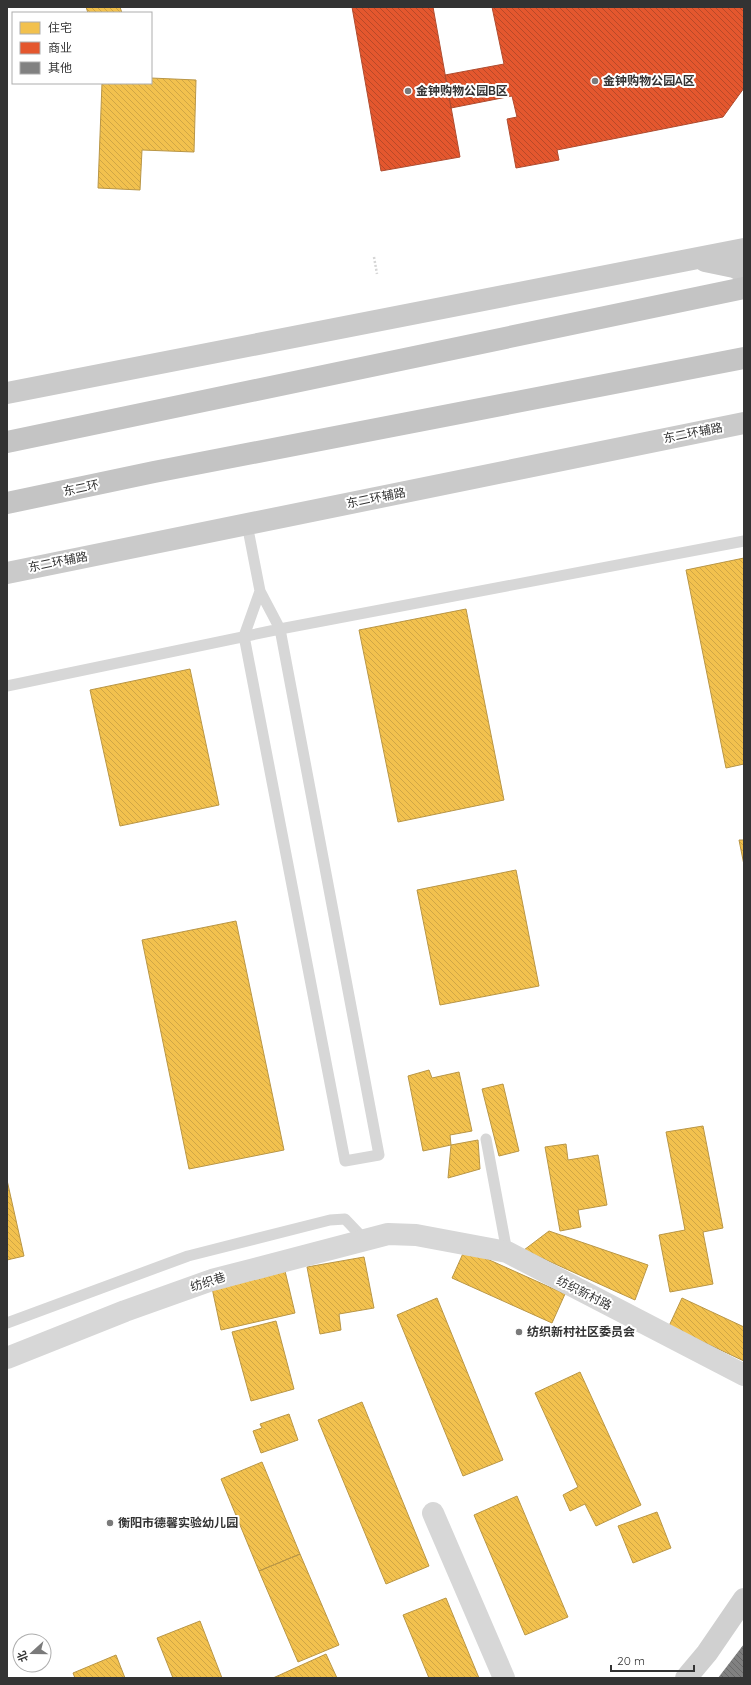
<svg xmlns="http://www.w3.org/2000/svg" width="751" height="1685" viewBox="0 0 751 1685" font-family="Quicksand,'Noto Sans SC',sans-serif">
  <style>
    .homes { fill: url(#homes-back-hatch); stroke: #b99646 }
    .shops { fill: url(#shops-back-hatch); stroke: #af4c30 }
    .building { fill: url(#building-back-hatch) }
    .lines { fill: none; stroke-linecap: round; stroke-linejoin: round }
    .path { stroke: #d6d6d6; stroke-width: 2.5; stroke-dasharray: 2 2; stroke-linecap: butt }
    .lane { stroke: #d7d7d7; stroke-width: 11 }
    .street { stroke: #d7d7d7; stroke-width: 22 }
    .secondary { stroke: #d0d0d0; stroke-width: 22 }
    .primary { stroke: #cacaca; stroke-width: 22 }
    .highway { stroke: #c4c4c4; stroke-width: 22 }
    .poi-dot { fill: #7a7a7a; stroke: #fff; stroke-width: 1.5 }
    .labels { text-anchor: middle; stroke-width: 4; stroke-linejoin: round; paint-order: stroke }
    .poi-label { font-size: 12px; font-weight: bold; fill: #333; stroke: #fff; text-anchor: start }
    .street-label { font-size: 12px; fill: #333; stroke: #fff }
  </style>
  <defs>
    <pattern id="homes-back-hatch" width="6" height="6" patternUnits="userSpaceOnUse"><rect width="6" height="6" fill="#f2c14e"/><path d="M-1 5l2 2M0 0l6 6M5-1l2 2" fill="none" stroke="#d0a645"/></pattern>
    <pattern id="shops-back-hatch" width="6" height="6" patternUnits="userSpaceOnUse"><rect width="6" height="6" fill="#e4572e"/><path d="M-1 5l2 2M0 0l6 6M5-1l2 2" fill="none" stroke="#b94928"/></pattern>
    <pattern id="building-back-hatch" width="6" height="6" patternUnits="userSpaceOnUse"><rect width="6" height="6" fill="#818181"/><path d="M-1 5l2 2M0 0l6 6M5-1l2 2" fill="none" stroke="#6a6a6a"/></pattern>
  </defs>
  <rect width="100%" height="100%" fill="#fff"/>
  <path class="homes" d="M86 7H120L122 13H88Z
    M151 78 196 80 194 152 142 150 140 190 98 188 102 83H151Z
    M744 558V764L726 768 686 570Z
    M466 609 504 800 398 822 359 630Z
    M190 669 219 805 120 826 90 690Z
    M739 840H744V865Z
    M516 870 539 986 440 1005 417 890Z
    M236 921 284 1150 189 1169 142 940Z
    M429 1070 432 1078 459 1072 472 1131 450 1135 451 1145 423 1151 408 1076Z
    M503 1084 519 1151 499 1156 482 1089Z
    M703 1126 723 1228 703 1232 713 1284 670 1292 659 1235 685 1230 666 1132Z
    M478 1140 480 1169 448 1178 451 1145Z
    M566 1144 568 1160 598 1155 607 1205 578 1210 581 1227 560 1231 545 1147Z
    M7 1180 24 1256 7 1260Z
    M549 1231 648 1265 635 1300 524 1250Z
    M465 1249 565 1294 552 1323 452 1278Z
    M364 1257 374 1308 339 1314 341 1330 320 1334 307 1267Z
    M285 1271 295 1313 221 1330 212 1288Z
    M437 1298 503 1460 463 1476 397 1315Z
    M682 1298 744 1327V1361L669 1326Z
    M276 1321 294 1389 251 1401 232 1332Z
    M580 1372 641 1505 596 1526 585 1504 570 1511 563 1495 578 1487 535 1393Z
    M362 1402 429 1566 386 1584 318 1420Z
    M289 1414 298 1440 261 1453 253 1431 262 1428 260 1424Z
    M262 1462 300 1554 259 1571 221 1479Z
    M517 1496 568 1617 525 1635 474 1515Z
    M657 1512 671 1548 633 1563 618 1526Z
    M300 1554 339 1645 298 1662 259 1571Z
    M446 1598 479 1678H429L403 1615Z
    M200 1621 222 1678H173L157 1638Z
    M326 1654 337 1678H273Z
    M116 1655 125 1678H75L73 1673Z"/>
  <path class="shops" d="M352 7H433L460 157 381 171Z
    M492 7H744V88L723 117 557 150 559 160 516 168 507 119 517 117 512 96 451 108 445 75 504 64Z"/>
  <path class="building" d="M744 1644V1678H718Z"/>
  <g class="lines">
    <path class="path" d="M374 257 377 274"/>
    <path class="lane" d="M247 524 260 591 280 629 379 1155 345 1161 244 636 260 591
      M7 686 280 629 744 541
      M486 1139 507 1252
      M7 1323 188 1256 330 1220 345 1219 365 1240"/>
    <path class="street" d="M7 1358 125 1311 212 1280 388 1234 416 1235 507 1252 744 1375
      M433 1513 504 1678"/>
    <path class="secondary" d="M686 1678 707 1653 744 1599"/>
    <path class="primary" d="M705 261 734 267 744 272
      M7 393 744 249
      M7 573 744 423"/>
    <path class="highway" d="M7 442 744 288
      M7 503 154 472 744 358"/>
  </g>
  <g class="poi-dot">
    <circle cx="595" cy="81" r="4"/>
    <circle cx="408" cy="91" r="4"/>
    <circle cx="519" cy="1332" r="4"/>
    <circle cx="110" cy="1523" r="4"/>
  </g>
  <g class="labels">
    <g class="poi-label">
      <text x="603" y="85">金钟购物公园A区</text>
      <text x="416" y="95">金钟购物公园B区</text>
      <text x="527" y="1336">纺织新村社区委员会</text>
      <text x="118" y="1527">衡阳市德馨实验幼儿园</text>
    </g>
    <g class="street-label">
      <text transform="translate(693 433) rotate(-11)" y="4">东二环辅路</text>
      <text transform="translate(81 488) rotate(-12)" y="4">东二环</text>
      <text transform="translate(376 498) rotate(-11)" y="4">东二环辅路</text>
      <text transform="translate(58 562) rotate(-11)" y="4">东二环辅路</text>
      <text transform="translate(208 1282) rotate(-18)" y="4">纺织巷</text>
      <text transform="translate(584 1293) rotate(27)" y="4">纺织新村路</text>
    </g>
  </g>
  <rect width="751" height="1685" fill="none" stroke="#333333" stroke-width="16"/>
  <rect x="12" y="12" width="140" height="72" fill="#ffffff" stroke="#adadad"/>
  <rect x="20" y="22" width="20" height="12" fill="#f2c14e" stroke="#adadad"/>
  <text x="48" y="32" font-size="12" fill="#333333">住宅</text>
  <rect x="20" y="42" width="20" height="12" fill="#e4572e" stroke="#adadad"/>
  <text x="48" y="52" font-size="12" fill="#333333">商业</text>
  <rect x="20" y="62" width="20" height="12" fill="#818181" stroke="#adadad"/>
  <text x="48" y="72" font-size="12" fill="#333333">其他</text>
  <g transform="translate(32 1653) rotate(249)"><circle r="19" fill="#ffffff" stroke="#adadad"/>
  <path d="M0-3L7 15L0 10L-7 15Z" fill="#7a7a7a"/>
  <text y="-6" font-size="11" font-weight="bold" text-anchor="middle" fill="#333333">北</text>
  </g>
  <path d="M611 1665v6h83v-6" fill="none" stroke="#333333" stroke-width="2"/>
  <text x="617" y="1665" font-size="12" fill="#333333" stroke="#ffffff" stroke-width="3" paint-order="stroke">20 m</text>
</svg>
